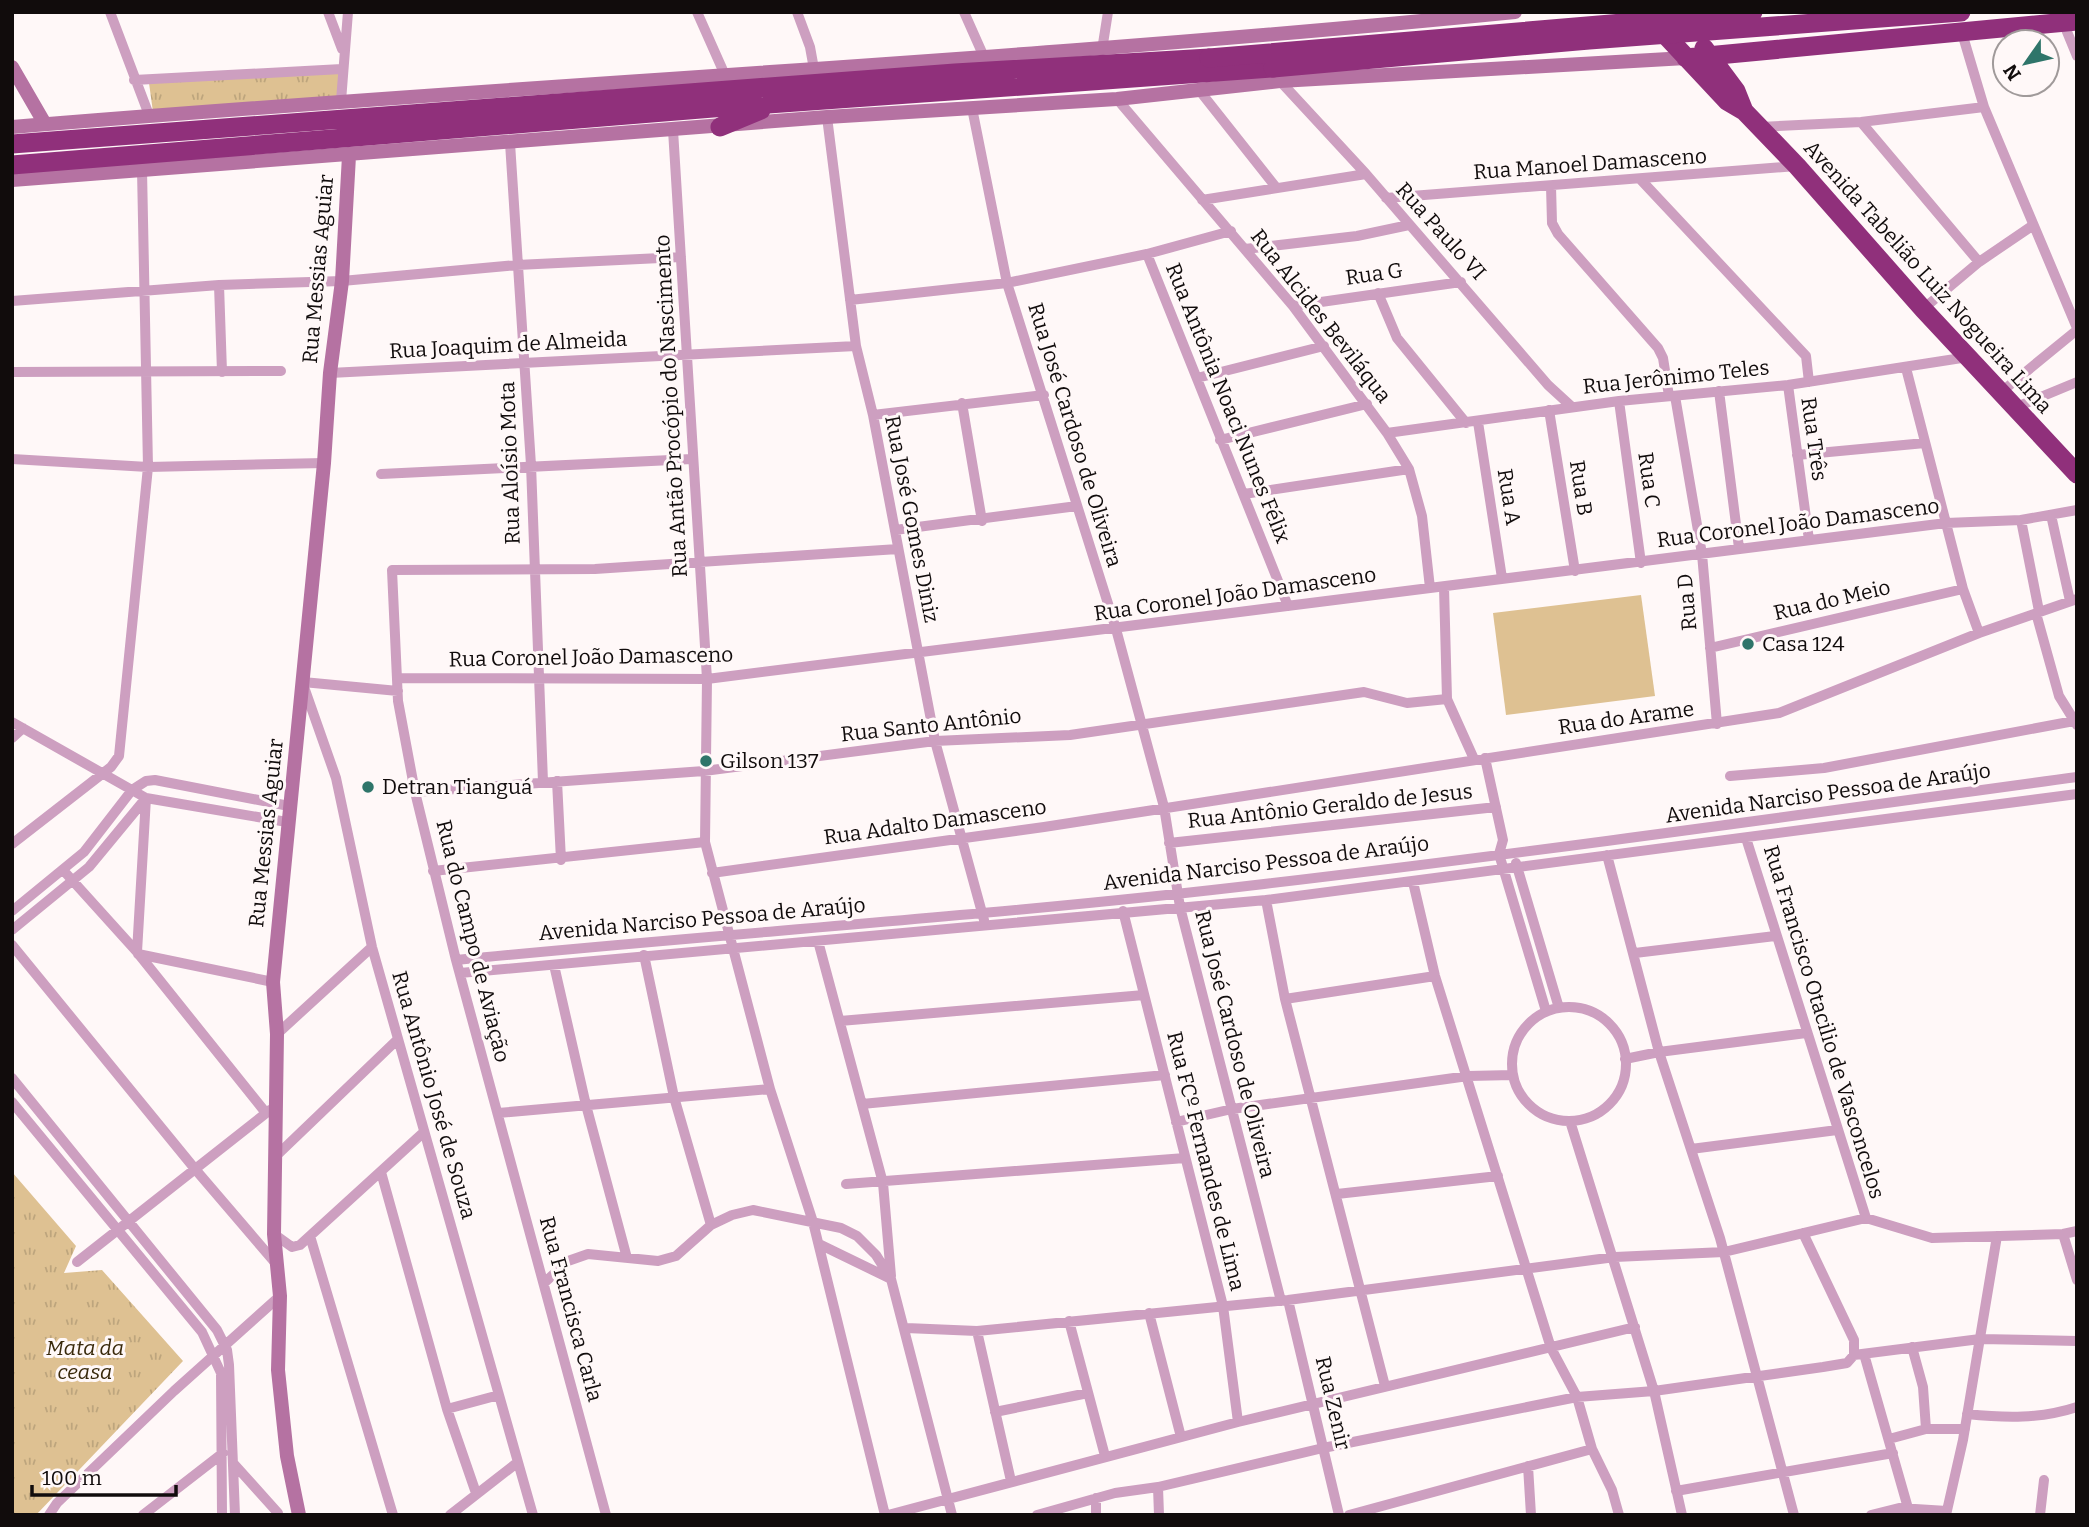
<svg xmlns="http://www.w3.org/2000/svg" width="2089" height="1527" viewBox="0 0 2089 1527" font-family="Bitter,serif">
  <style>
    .green { fill: #dec192 }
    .park { fill: url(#park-tufts) }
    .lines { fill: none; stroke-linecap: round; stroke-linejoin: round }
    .street { stroke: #cd9fc0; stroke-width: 10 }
    .secondary { stroke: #b572a2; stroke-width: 14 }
    .highway { stroke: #90307b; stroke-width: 19 }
    .highway-bridge { stroke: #90307b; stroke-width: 19 }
    .poi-dot { fill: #2f756a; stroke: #fff8f8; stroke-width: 2.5 }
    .labels { text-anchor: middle; stroke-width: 6; stroke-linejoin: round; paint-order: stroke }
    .street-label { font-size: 21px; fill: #110c0c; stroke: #fff8f8 }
    .poi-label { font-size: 21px; fill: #110c0c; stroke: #fff8f8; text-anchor: start }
    .park-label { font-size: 21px; font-style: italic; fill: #39290b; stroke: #fff8f8 }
  </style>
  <defs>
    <pattern id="park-tufts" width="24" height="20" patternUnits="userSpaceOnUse" patternTransform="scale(1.75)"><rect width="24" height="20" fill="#dec192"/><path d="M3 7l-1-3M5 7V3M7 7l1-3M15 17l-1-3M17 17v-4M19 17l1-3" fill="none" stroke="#bda57d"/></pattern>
  </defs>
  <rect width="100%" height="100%" fill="#fff8f8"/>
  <path class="green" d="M1641 595 1655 696 1506 715 1493 613Z"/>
  <path class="park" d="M339 72 338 98 153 112 149 83Z
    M12 1172 76 1246 64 1273 102 1270 183 1361 36 1515H12Z"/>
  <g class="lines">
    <path class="street" d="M110 12 149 115
      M328 12 342 49
      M697 12 725 75
      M797 12 810 47 814 69
      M964 12 984 57
      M2063 22 2077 56
      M1962 33 1984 107 2077 328
      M1102 50 1108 12
      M134 80 342 69
      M1280 81 1366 174 1548 385 1572 407
      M1199 90 1275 186
      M1117 99 1293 306 1387 433 1409 469 1422 516 1430 588
      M341 101 348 12
      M972 108 1007 283 1116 629 1164 807 1180 907 1281 1301
      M827 117 856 346 873 415 935 741 984 920
      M1861 122 1979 262
      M1760 127 1861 122 1984 107
      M673 130 707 679 705 842 770 1089 813 1222 885 1515
      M510 143 531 465 543 782
      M1641 180 1806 356 1809 382
      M1551 186 1552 223 1558 234 1658 348 1663 358 1669 396
      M1386 198 1797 166
      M1202 200 1366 174
      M1245 249 1357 236 1409 225
      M1147 254 1288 606
      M219 285 222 372
      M1378 293 1397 338 1466 423
      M850 300 1007 283 1147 254 1231 231
      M12 301 219 285 342 281 517 265 681 257
      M1293 306 1461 282
      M1923 309 1979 262 2032 226
      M1906 368 1963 589 1979 633
      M12 372 281 371
      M330 373 856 346
      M1197 378 1324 346
      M1788 385 1809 540
      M1719 391 1739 548
      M2000 393 2077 330
      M1675 396 1702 554 1717 724
      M1619 401 1641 563
      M962 403 982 521
      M2014 408 2077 382
      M1549 410 1575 571
      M873 415 1044 395
      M1478 422 1502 578
      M1387 433 1619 401 1788 385 1968 357
      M1220 440 1367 404
      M1797 455 1925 443
      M12 459 148 467 324 463
      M381 474 692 459
      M1244 494 1409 469
      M2051 515 2070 601
      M2021 520 2039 611
      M895 530 1077 506
      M1444 587 1447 699 1474 759
      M2036 613 2059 696 2077 725
      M1710 648 1963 589
      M397 678 707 679 1946 523 2021 520 2077 510
      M303 682 398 691
      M304 687 336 778 372 947 533 1515
      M12 722 146 798 287 822
      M12 738 23 728
      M1485 758 1503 840 1499 854 1546 1011
      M1730 776 1824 768 2074 721
      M557 781 561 860
      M415 792 704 771 935 741 1070 735 1364 692 1407 703 1447 699
      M1746 838 1866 1218
      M1169 843 1496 807
      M12 844 111 767 119 756 148 467 142 170
      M1607 855 1659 1052 1720 1238 1794 1515
      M1516 863 1559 1008
      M63 870 137 952 266 1113
      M433 871 705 842
      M712 873 1044 827 1779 713 1979 633 2077 599
      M1413 882 1435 976 1551 1348 1577 1397 1592 1449 1612 1490 1619 1515
      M1266 900 1285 999 1385 1386
      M12 911 84 852 132 790 146 781 155 780 289 806
      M1123 911 1223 1306 1238 1422
      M12 930 89 867 146 798
      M818 941 883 1183 891 1276
      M12 945 195 1169 278 1266
      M137 952 146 798
      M1635 953 1775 936
      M138 954 273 982
      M644 955 674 1097 711 1225
      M456 960C726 933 996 916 1264 884 1536 852 1806 814 2077 777
      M554 965 586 1105 627 1258
      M460 973 1266 900 2077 794
      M1285 999 1435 976
      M1512 1064a57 57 0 1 1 114 0a57 57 0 1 1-114 0Z
      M840 1021 1144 995
      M277 1034 372 947
      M1625 1059 1659 1052 1806 1033
      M12 1078 217 1330 227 1350 229 1365 235 1515
      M12 1102 202 1332 221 1373 222 1515
      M862 1104 1165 1075
      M498 1113 770 1089
      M1570 1121 1654 1391 1682 1515
      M1176 1122 1232 1109 1468 1076 1513 1075
      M1691 1149 1837 1130
      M274 1158 398 1039
      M381 1172 447 1409 476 1493
      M846 1184 1185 1158
      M1337 1194 1498 1176
      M1803 1233 1854 1340V1355
      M274 1234 292 1247 300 1245 424 1132
      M2063 1234 2077 1280
      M310 1236 393 1515
      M819 1244 889 1278
      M77 1262 270 1110
      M544 1283 568 1261 588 1254 658 1261 676 1256 711 1225 732 1215 753 1210 841 1228 857 1236 876 1255 891 1279 952 1515
      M1288 1300 1339 1515
      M1149 1313 1181 1437
      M1069 1321 1105 1456
      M906 1328 977 1331 1288 1300 1615 1257 1724 1252 1866 1218 1932 1238 2063 1234 2077 1231
      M977 1331 1011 1481
      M1912 1347 1923 1387 1926 1429
      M1864 1354 1908 1508
      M447 1409 499 1395
      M995 1412 1088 1393
      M1967 1414C2005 1418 2041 1419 2077 1407
      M1889 1439 1926 1429H1965
      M234 1464 278 1513
      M1528 1466 1531 1515
      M1158 1487 1159 1515
      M1676 1491 1893 1453
      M1096 1498V1515
      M49 1515 57 1503 174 1391 280 1296
      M143 1515 223 1453
      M450 1515 518 1462
      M606 1515 456 960 415 792 398 701 392 570 595 569 898 549
      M888 1515 1238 1422 1635 1327
      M1037 1515 1115 1493 1158 1487 1323 1448 1577 1397 1654 1391 1823 1367 1847 1363 1854 1355 1980 1339 2077 1341
      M1349 1515 1592 1449
      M1871 1515 1899 1508 1947 1511
      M1946 1515 1963 1440 1997 1236
      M2040 1515 2044 1480"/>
    <path class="secondary" d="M12 67 45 124
      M12 127C513 85 1015 62 1515 12
      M12 180 827 117 1117 99 1280 81 1686 58
      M299 1515 287 1456 278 1370 280 1296 274 1234 277 1034 273 982 324 463 330 373 342 281 349 156"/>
    <path class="highway" d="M1655 24 1727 101 1744 111 1797 166 1923 309 2077 474
      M1704 48 1736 91 1744 111
      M1686 58 2077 21
      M720 127 761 110
      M12 144 955 73 1209 58
      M12 165 713 108 1273 68"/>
    <path class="highway-bridge" d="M1209 58 1753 12
      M1273 68 1589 40 1961 12"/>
  </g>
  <g class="poi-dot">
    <circle cx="1748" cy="644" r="7"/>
    <circle cx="706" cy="761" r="7"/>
    <circle cx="368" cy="787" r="7"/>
  </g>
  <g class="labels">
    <g class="street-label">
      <text transform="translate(1590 164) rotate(-4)" y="7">Rua Manoel Damasceno</text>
      <text transform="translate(1441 231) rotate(48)" y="7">Rua Paulo VI</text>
      <text transform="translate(318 269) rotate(-85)" y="7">Rua Messias Aguiar</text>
      <text transform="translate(1374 274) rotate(-8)" y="7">Rua G</text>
      <text transform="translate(1928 277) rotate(48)" y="7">Avenida Tabelião Luiz Nogueira Lima</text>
      <text transform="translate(1321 316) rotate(52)" y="7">Rua Alcides Beviláqua</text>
      <text transform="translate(508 345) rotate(-3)" y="7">Rua Joaquim de Almeida</text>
      <text transform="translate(1676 377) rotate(-6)" y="7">Rua Jerônimo Teles</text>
      <text transform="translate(1228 403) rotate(68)" y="7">Rua Antônia Noaci Nunes Félix</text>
      <text transform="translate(671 406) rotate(-93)" y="7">Rua Antão Procópio do Nascimento</text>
      <text transform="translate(1075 435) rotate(73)" y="7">Rua José Cardoso de Oliveira</text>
      <text transform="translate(1814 439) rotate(82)" y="7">Rua Três</text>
      <text transform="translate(510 463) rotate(-92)" y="7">Rua Aloísio Mota</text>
      <text transform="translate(1649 480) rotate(82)" y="7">Rua C</text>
      <text transform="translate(1581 488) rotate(81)" y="7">Rua B</text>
      <text transform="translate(1509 497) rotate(81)" y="7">Rua A</text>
      <text transform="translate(912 519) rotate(79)" y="7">Rua José Gomes Diniz</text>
      <text transform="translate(1798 523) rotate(-7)" y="7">Rua Coronel João Damasceno</text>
      <text transform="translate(1235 594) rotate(-8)" y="7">Rua Coronel João Damasceno</text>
      <text transform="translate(1832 600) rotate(-13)" y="7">Rua do Meio</text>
      <text transform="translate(1687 602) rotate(-95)" y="7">Rua D</text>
      <text transform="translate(591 657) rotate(-1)" y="7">Rua Coronel João Damasceno</text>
      <text transform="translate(1626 718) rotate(-8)" y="7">Rua do Arame</text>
      <text transform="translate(931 725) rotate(-6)" y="7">Rua Santo Antônio</text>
      <text transform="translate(1828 793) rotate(-8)" y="7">Avenida Narciso Pessoa de Araújo</text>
      <text transform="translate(1330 806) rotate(-6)" y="7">Rua Antônio Geraldo de Jesus</text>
      <text transform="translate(935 822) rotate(-8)" y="7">Rua Adalto Damasceno</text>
      <text transform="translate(266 833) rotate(-84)" y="7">Rua Messias Aguiar</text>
      <text transform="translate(1266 863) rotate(-7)" y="7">Avenida Narciso Pessoa de Araújo</text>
      <text transform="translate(702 919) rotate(-5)" y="7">Avenida Narciso Pessoa de Araújo</text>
      <text transform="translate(473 941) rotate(76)" y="7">Rua do Campo de Aviação</text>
      <text transform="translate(1824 1022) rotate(73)" y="7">Rua Francisco Otacilio de Vasconcelos</text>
      <text transform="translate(1235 1044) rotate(76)" y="7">Rua José Cardoso de Oliveira</text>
      <text transform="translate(434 1095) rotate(74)" y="7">Rua Antônio José de Souza</text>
      <text transform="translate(1206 1161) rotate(76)" y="7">Rua FCº Fernandes de Lima</text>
      <text transform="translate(571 1309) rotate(75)" y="7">Rua Francisca Carla</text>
      <text transform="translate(1333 1403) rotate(77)" y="7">Rua Zenir</text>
    </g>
    <g class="poi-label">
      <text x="1762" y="651">Casa 124</text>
      <text x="720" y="768">Gilson 137</text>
      <text x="382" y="794">Detran Tianguá</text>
    </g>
    <g class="park-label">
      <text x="85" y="1355">Mata da<tspan x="85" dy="24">ceasa</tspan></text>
    </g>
  </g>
  <rect width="2089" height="1527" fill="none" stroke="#110c0c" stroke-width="28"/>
  <g transform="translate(2026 63) rotate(236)"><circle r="33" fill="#fff8f8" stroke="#a09a9a" stroke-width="2"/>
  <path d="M0-5L12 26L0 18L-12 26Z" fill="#2f756a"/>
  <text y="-10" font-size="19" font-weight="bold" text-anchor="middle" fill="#110c0c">N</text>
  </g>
  <path d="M32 1485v10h144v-10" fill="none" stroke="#110c0c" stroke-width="3.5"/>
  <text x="42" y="1485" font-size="21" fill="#110c0c" stroke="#fff8f8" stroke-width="5" paint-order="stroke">100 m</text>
</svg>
